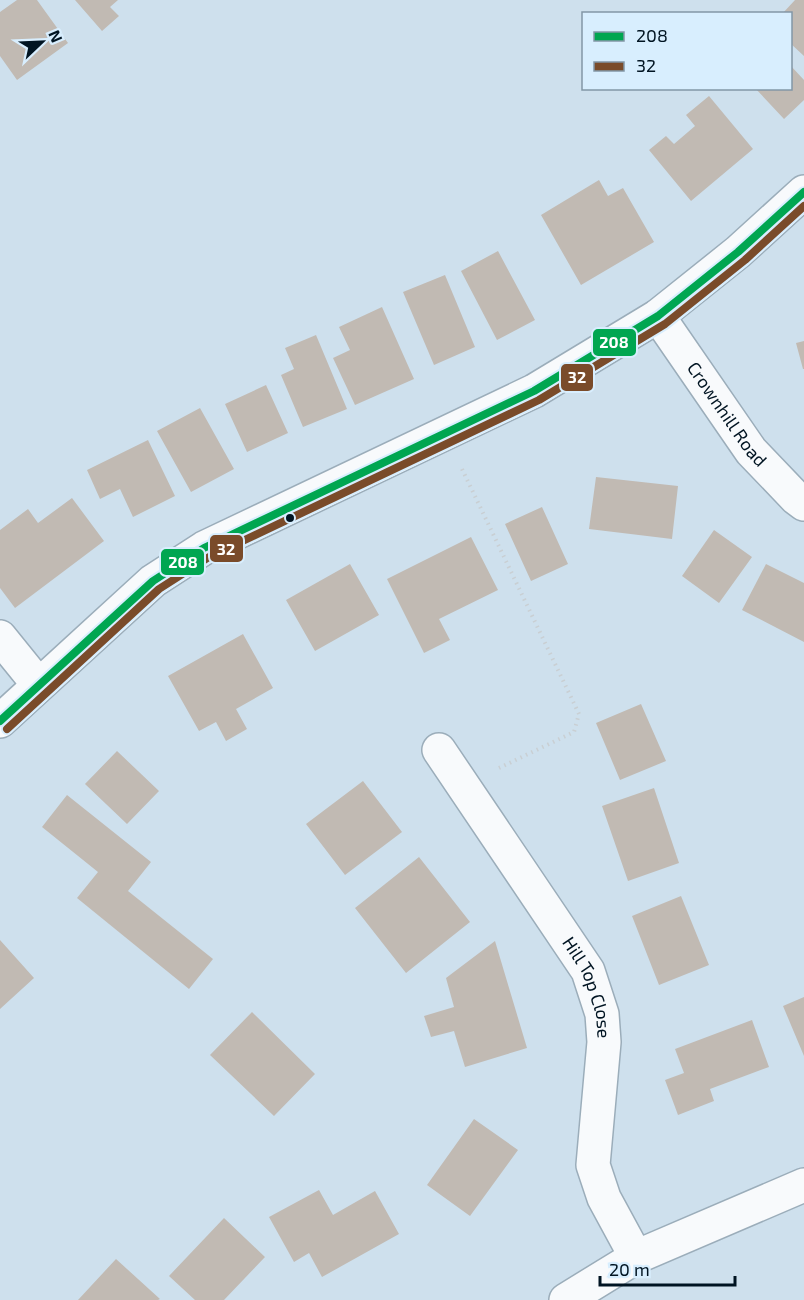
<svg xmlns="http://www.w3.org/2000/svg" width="804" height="1300" viewBox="0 0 804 1300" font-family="'Exo 2',sans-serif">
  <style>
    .building { fill: #c1bab3 }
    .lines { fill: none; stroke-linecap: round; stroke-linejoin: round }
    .minor-casing { stroke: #9badba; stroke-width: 36 }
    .secondary-casing { stroke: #9badba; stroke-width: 36 }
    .path { stroke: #c9cfd3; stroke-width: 4; stroke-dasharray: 1.5 4.5; stroke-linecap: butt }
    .minor { stroke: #f8fafc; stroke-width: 33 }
    .secondary { stroke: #f8fafc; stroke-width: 33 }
    .bus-1-casing { stroke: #d8eefe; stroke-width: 12 }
    .bus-2-casing { stroke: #d8eefe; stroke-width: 12 }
    .bus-1 { stroke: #00a651; stroke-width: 8 }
    .bus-2 { stroke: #7a4b2a; stroke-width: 8 }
    .bus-dot { fill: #001422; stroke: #d8eefe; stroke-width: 2 }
    .labels { text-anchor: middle; stroke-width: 5; stroke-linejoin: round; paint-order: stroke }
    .street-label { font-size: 18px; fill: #001422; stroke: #d8eefe }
    .line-badge { stroke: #d8eefe; stroke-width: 2 }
    .badge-label { font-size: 16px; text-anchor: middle; font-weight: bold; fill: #fff }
  </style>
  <rect width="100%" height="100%" fill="#cee0ed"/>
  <path class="building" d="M17 0H37L68 43 17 80 0 56V12Z
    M75 0H118L110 7 119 16 102 31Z
    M795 0H804V56L790 43V14H782Z
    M790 65 804 80V100L784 119 755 88H790Z
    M709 96 753 149 691 201 649 150 666 136 674 144 695 126 686 115Z
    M599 180 608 196 623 188 654 242 581 285 541 215Z
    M498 251 535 320 497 340 461 271Z
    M445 275 475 347 434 365 403 292Z
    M382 307 414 379 355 405 333 358 350 350 339 327Z
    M316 335 347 409 303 427 281 375 294 369 285 348Z
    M804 341V369H803L796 343Z
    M266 385 288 433 247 452 225 404Z
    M200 408 234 469 191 492 157 431Z
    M148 440 175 496 133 517 120 489 100 499 87 470Z
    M596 477 678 486 672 539 589 529Z
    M72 498 104 541 15 608 0 588V530L28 509 38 523Z
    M542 507 568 564 531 581 505 524Z
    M714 530 752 557 719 603 682 576Z
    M471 537 498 590 439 619 450 640 424 653 387 579Z
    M350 564 379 615 315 651 286 600Z
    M766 564 804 583V642L742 610Z
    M243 634 273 688 236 709 247 729 226 741 216 722 199 731 168 676Z
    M641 704 666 761 620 780 596 723Z
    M117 751 159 791 127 824 85 784Z
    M363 781 402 832 345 875 306 824Z
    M654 788 679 863 628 881 602 806Z
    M67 795 151 862 128 891 213 959 189 989 77 898 98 872 42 827Z
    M419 857 470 922 406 973 355 908Z
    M681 896 709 965 659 985 632 916Z
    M0 940 34 978 0 1009Z
    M495 941 527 1048 465 1067 454 1031 431 1037 424 1016 454 1007 446 978Z
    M804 997V1056L783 1006Z
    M252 1012 315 1074 274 1116 210 1055Z
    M752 1020 769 1067 710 1089 714 1101 678 1115 665 1080 684 1073 675 1049Z
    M474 1119 518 1150 470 1216 427 1185Z
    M319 1190 333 1215 375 1191 399 1234 322 1277 309 1253 294 1262 269 1217Z
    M224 1218 265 1257 224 1300H195L169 1276Z
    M116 1259 160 1299 158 1300H78Z"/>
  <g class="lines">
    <g class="minor-casing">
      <g id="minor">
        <path id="s1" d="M658 316 751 451 796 498 804 504"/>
        <path d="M0 637 38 684"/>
        <path id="s2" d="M439 750 588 971 602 1014 604 1042 593 1165 604 1198 636 1257"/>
        <path d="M566 1300 636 1257 804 1185"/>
      </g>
    </g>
    <g class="secondary-casing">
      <path id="secondary" d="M0 721 153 581 204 548 534 391 658 316 738 252 804 192"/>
    </g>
    <path class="path" d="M462 469 579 714 574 732 499 768"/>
    <use href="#minor" class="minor"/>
    <use href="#secondary" class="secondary"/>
    <g class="bus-1-casing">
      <path id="bus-1" d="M0 721 153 581 204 548 534 391 658 316 738 252 804 192"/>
    </g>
    <g class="bus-2-casing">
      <path id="bus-2" d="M7 729 159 589 209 557 539 400 665 324 745 260 804 206"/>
    </g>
    <use href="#bus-1" class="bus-1"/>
    <use href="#bus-2" class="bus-2"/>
  </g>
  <circle class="bus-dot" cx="290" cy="518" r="5"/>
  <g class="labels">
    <g class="street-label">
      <text dy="6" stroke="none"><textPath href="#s1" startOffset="120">Crownhill Road</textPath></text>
      <text dy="6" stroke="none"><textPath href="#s2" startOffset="282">Hill Top Close</textPath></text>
    </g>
  </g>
  <g class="line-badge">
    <rect x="592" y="328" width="45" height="29" rx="6" fill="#00a651"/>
    <rect x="560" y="363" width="34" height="29" rx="6" fill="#7a4b2a"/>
    <rect x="209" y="534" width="35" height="29" rx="6" fill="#7a4b2a"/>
    <rect x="160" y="548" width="45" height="28" rx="6" fill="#00a651"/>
  </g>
  <g class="badge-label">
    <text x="614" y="348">208</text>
    <text x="577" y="383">32</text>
    <text x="226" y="555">32</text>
    <text x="183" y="568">208</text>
  </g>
  <rect x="582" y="12" width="210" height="78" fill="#d8eefe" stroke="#8297a6" stroke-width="1.5"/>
  <rect x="594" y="32" width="30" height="9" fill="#00a651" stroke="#8297a6" stroke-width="1.5"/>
  <text x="636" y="42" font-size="18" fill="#001422">208</text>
  <rect x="594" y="62" width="30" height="9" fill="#7a4b2a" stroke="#8297a6" stroke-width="1.5"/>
  <text x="636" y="72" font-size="18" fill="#001422">32</text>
  <g transform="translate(42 42) rotate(67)" stroke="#d8eefe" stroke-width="4.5" paint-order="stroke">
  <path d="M0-4.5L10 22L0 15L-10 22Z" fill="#001422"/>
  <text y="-9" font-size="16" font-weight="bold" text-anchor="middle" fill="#001422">N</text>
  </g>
  <path d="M600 1276v9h135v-9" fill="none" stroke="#001422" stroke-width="3"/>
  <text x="609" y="1276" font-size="18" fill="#001422" stroke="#d8eefe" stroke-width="4.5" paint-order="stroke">20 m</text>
</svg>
